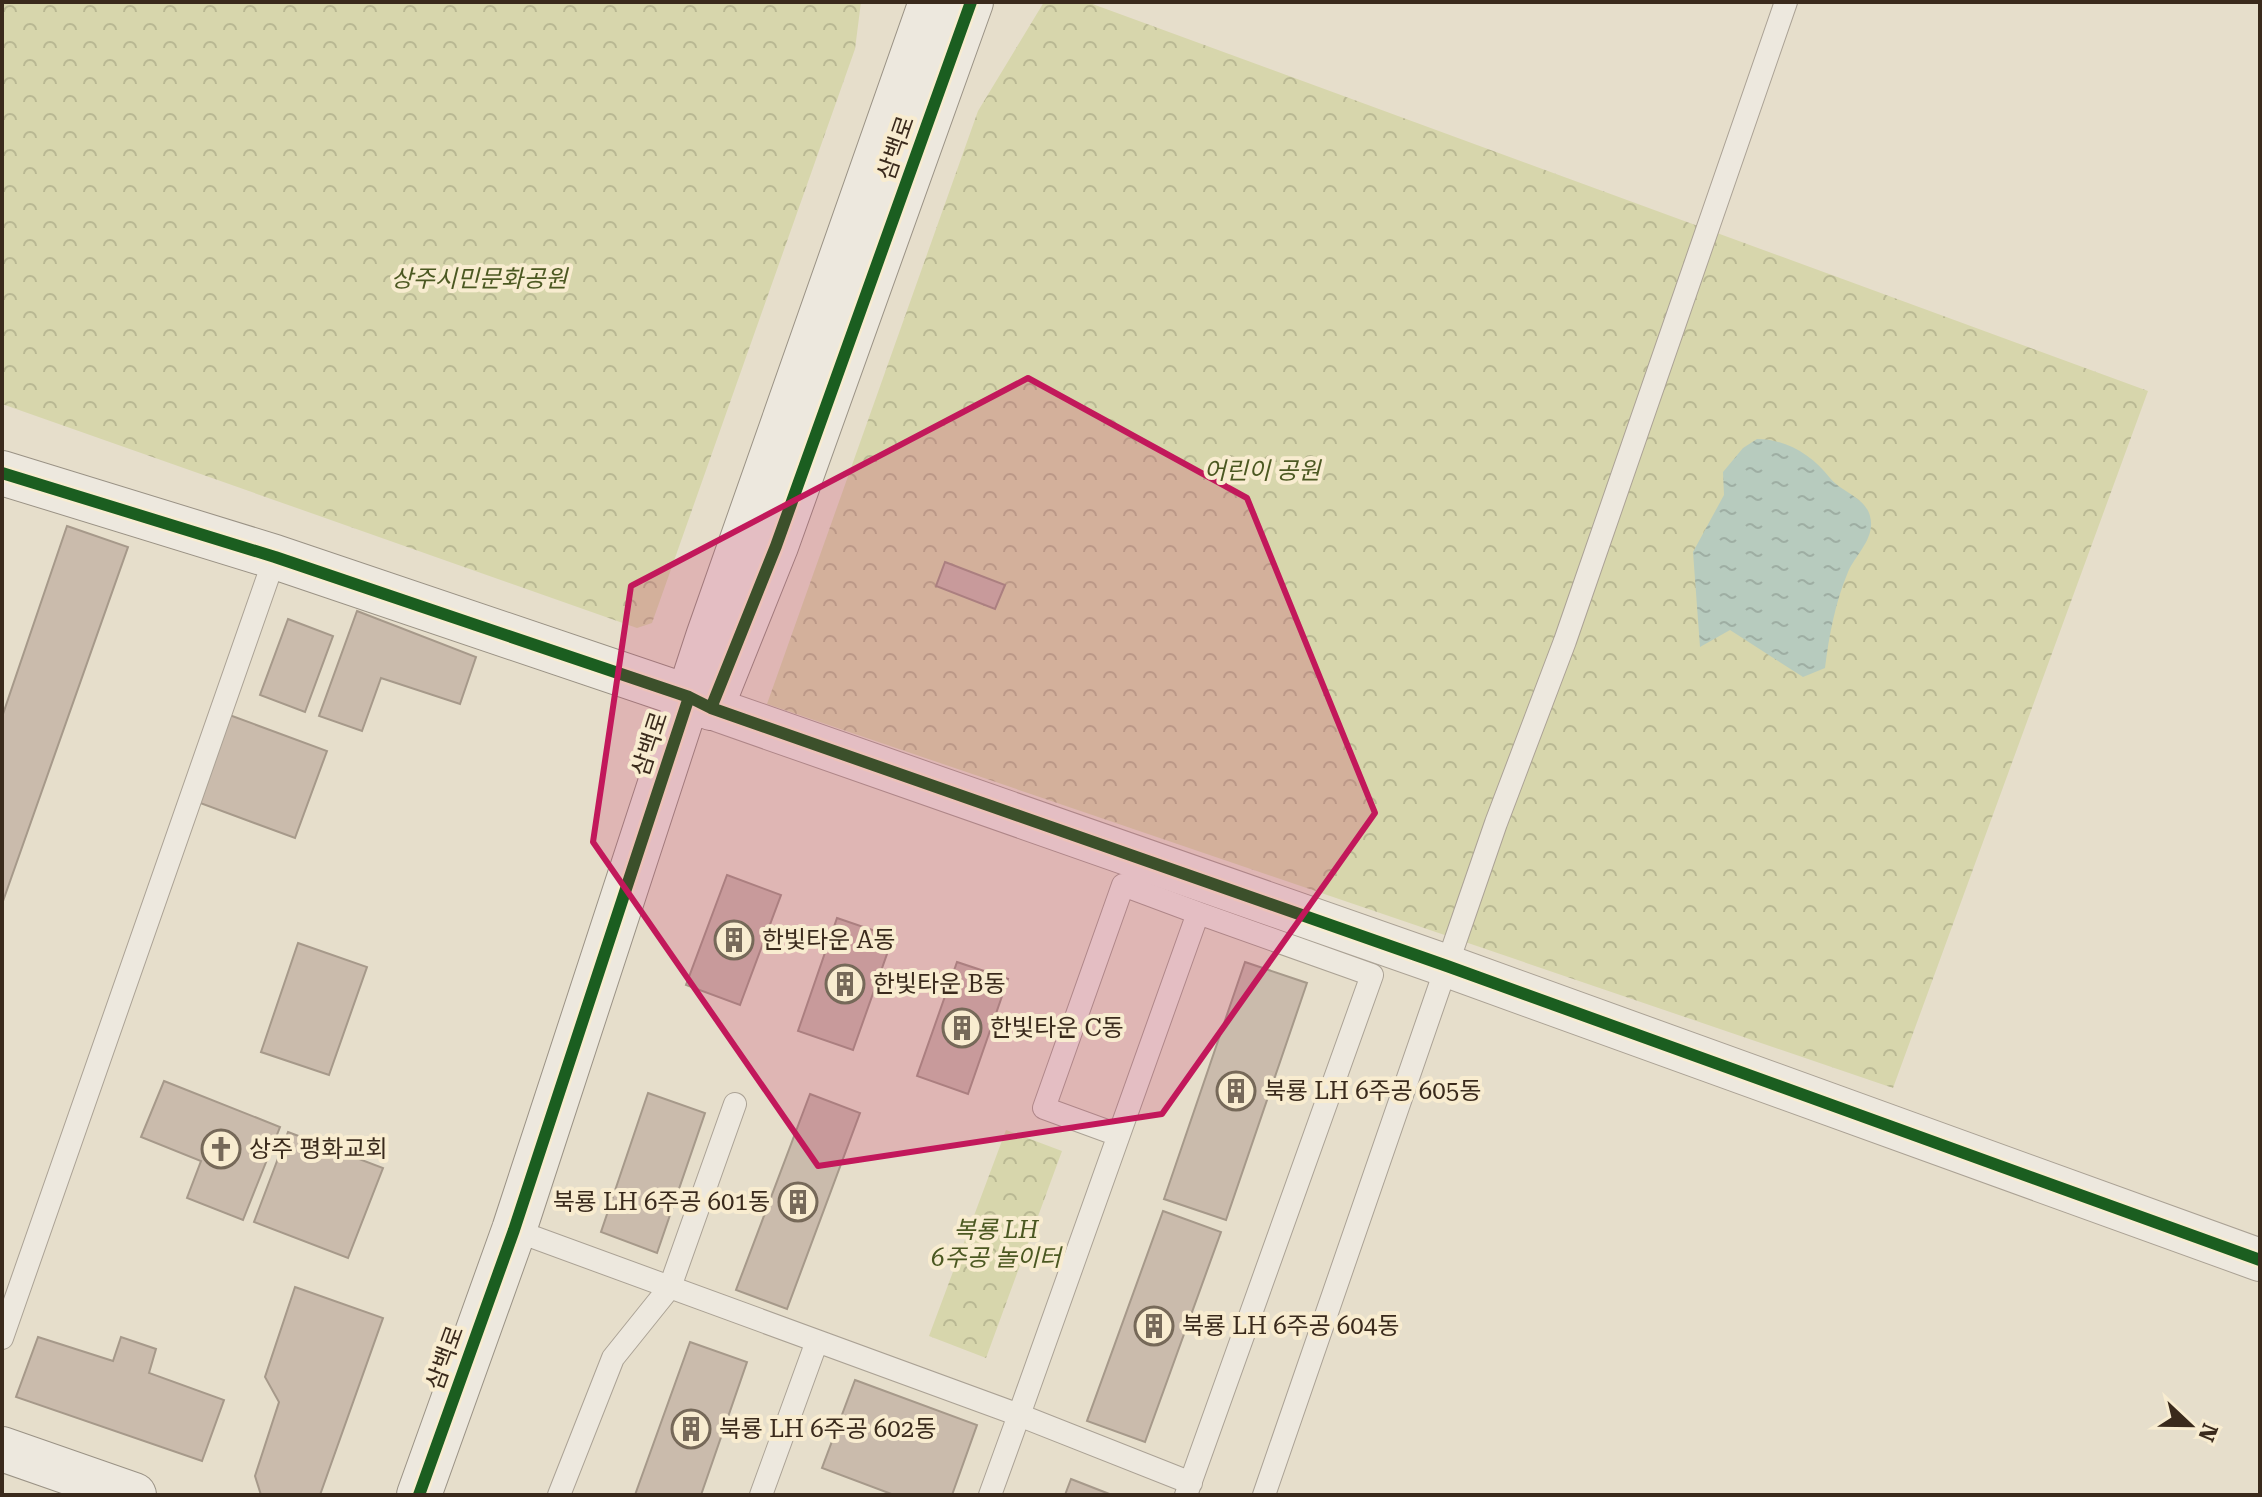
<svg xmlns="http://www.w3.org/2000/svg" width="2262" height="1497" viewBox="0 0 2262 1497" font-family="'Roboto Serif','Noto Sans KR',serif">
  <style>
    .park { fill: url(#park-crowns) }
    .water { fill: url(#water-ripples) }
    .building { fill: #cabbac; stroke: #a6998a; stroke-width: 2 }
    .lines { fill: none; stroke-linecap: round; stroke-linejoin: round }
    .lane-casing { stroke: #aba295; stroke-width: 24 }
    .street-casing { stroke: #aba295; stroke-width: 44 }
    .secondary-casing { stroke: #9a9285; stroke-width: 46 }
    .lane { stroke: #ede8de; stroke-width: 22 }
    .street { stroke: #ede8de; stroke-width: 42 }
    .secondary { stroke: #ede8de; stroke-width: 44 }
    .cycleway-casing { stroke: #f8ecd0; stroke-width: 17 }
    .cycleway { stroke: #1b5e20; stroke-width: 12 }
    .marked { fill: #c2185b; fill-opacity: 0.2; stroke: #c2185b; stroke-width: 6; stroke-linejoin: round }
    .labels { text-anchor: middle; stroke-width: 8; stroke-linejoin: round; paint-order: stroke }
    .street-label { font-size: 24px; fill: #3a2a1c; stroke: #f8ecd0 }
    .park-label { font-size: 24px; font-style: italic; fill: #4b5821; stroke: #f8ecd0 }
    .poi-label { font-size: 24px; fill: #3a2a1c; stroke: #f8ecd0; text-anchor: start }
  </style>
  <defs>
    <pattern id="park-crowns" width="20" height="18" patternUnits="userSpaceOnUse" patternTransform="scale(2)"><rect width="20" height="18" fill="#d7d6ac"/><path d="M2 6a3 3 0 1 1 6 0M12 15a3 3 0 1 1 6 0" fill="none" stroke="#b9b893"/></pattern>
    <pattern id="water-ripples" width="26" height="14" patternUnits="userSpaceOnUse" patternTransform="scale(2)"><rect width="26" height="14" fill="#b7cbbe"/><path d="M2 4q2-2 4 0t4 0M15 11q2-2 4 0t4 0" fill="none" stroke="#9eaea3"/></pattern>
  </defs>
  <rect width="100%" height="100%" fill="#e6decb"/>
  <path class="park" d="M2 2H861L855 49 652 623 637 628 2 404Z
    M1044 2H1087L2148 391 1893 1088 767 704 978 111Z
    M1006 1130 1062 1151 986 1358 929 1336Z"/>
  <path class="water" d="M1757 439C1786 439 1812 455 1830 478 1841 492 1865 497 1870 516 1876 538 1856 554 1848 572 1835 603 1829 636 1825 668L1803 677 1730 630 1700 647 1693 552 1724 495 1723 472 1743 448Z"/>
  <path class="building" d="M67 526 128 547 2 904V717Z
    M945 562 1005 585 995 609 936 586Z
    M357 611 476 657 460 704 381 678 362 731 319 716Z
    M288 619 333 636 305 712 260 695Z
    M224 713 327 751 295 838 192 800Z
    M727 875 781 895 740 1005 686 985Z
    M837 918 893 937 853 1050 798 1031Z
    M298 943 367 967 329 1075 261 1052Z
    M957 962 1008 979 968 1094 917 1076Z
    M1245 962 1307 983 1226 1220 1164 1199Z
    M164 1081 280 1127 243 1220 187 1198 201 1161 141 1137Z
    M648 1093 705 1113 657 1253 601 1232Z
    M810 1094 860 1113 787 1309 736 1290Z
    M288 1132 383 1168 348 1258 254 1222Z
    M1163 1211 1221 1232 1145 1442 1087 1421Z
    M295 1287 383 1318 320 1495H261L255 1476 279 1402 265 1377Z
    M38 1337 113 1361 121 1337 156 1349 149 1373 224 1400 202 1461 16 1397Z
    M690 1342 747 1362 701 1495H635Z
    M855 1380 977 1425 952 1495H894L822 1468Z
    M1071 1479 1112 1495H1065Z"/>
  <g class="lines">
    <g class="lane-casing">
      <path id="lane" d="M1118 1135 1044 1108 1123 885 1198 913
        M514 1230 1019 1415 1198 913 1372 975 1186 1495
        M2 1338 275 557
        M559 1495 613 1358 670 1287 735 1104
        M761 1495 817 1341
        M990 1495 1019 1415 1191 1483
        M1264 1495 1496 823 1565 641 1786 2"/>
    </g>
    <g class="street-casing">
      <path id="street" d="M711 708 1447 966 2260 1260"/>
    </g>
    <g class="secondary-casing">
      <path id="secondary" d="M2 473 275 557 689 697 711 708 776 546 971 2
        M2 1449 134 1495
        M419 1495 514 1230 708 637 931 2"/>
    </g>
    <use href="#lane" class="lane"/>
    <use href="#street" class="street"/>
    <use href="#secondary" class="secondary"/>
    <g class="cycleway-casing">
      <path id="cycleway" d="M2 473 275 557 689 697 711 708 776 546 971 2
        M711 708 1447 966 2260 1260
        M419 1495 514 1230 689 697"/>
    </g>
    <use href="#cycleway" class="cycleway"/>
  </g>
  <path class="marked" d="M1028 378 1247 498 1375 813 1162 1114 818 1166 593 842 631 586Z"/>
  <defs>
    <g id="building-ring" transform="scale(2)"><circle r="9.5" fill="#f8ecd0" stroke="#766959" stroke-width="1.5"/><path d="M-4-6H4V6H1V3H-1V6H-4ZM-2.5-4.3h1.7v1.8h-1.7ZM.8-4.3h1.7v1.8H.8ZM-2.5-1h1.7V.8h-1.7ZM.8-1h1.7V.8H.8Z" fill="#766959"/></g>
    <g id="church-ring" transform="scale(2)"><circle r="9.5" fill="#f8ecd0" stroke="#766959" stroke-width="1.5"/><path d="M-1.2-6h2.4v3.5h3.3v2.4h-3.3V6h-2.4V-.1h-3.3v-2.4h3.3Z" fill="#766959"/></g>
  </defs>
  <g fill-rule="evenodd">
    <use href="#building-ring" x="734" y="940"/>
    <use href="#building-ring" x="845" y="984"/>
    <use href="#building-ring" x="962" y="1028"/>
    <use href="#building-ring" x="1236" y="1091"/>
    <use href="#church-ring" x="221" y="1149"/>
    <use href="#building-ring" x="798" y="1202"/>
    <use href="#building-ring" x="1154" y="1326"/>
    <use href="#building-ring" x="691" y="1429"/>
  </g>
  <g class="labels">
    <g class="street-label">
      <text transform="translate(896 148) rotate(-71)" y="8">삼백로</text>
      <text transform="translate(650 744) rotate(-72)" y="8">삼백로</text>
      <text transform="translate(445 1358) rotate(-70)" y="8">삼백로</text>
    </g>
    <g class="park-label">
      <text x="479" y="287">상주시민문화공원</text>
      <text x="1262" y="479">어린이 공원</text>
      <text x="996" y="1238">복룡 LH<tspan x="996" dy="28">6주공 놀이터</tspan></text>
    </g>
    <g class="poi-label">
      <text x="762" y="948">한빛타운 A동</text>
      <text x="873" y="992">한빛타운 B동</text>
      <text x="990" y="1036">한빛타운 C동</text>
      <text x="1264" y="1099">북룡 LH 6주공 605동</text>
      <text x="249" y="1157">상주 평화교회</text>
      <text x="770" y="1210" text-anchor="end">북룡 LH 6주공 601동</text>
      <text x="1182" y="1334">북룡 LH 6주공 604동</text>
      <text x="719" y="1437">북룡 LH 6주공 602동</text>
    </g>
  </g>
  <rect width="2262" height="1497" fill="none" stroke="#3a2a1c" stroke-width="8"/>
  <g transform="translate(2190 1425) rotate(112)" stroke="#f8ecd0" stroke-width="6" paint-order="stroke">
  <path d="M0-6L14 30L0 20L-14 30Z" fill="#3a2a1c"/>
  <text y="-12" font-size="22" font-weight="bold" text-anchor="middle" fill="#3a2a1c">N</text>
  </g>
</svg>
